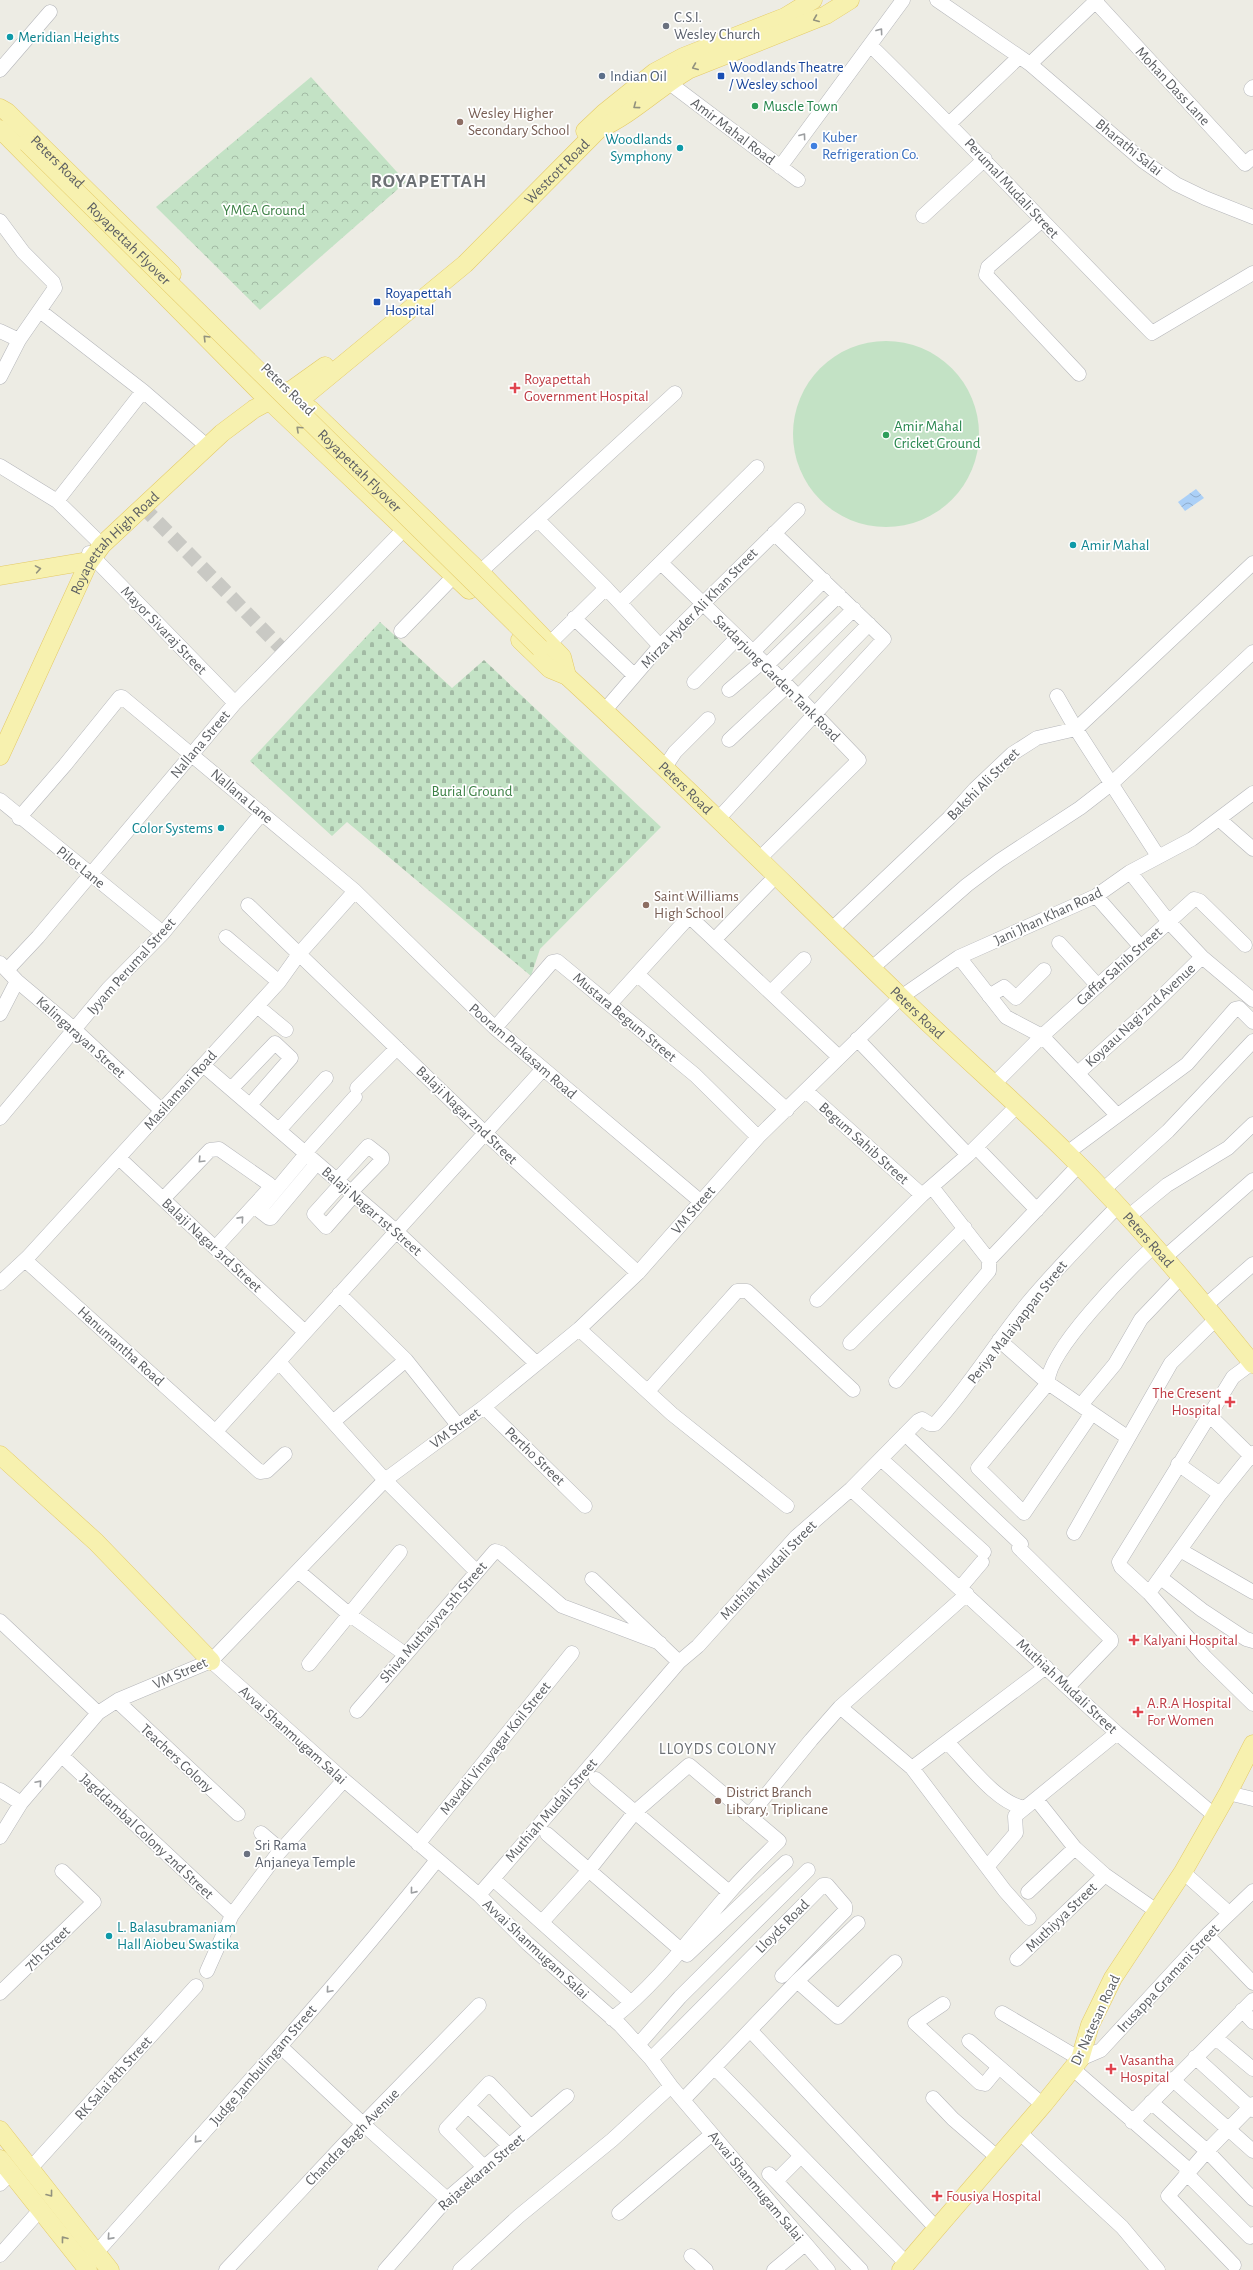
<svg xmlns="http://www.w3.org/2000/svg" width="1253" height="2270" viewBox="0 0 1253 2270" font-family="'Alegreya Sans',sans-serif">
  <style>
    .cemetery { fill: url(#cemetery-stones) }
    .park { fill: url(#park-crowns) }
    .pitch { fill: #c3e2c5 }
    .water { fill: url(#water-waves) }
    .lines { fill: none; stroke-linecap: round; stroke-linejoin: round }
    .minor-tunnel { stroke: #c9c9c4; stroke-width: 14; stroke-dasharray: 14 7; stroke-linecap: butt }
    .minor-casing { stroke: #b5b6ba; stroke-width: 15 }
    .major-casing { stroke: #e4ca67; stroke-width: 19 }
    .minor { stroke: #fff; stroke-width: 14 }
    .major { stroke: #f7f1af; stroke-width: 18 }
    .major-bridge-casing { stroke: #e4ca67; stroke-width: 19; stroke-linecap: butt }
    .major-bridge { stroke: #f7f1af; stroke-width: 18 }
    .oneway { stroke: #92927e }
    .oneway2 { stroke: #9d9fa1 }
    .worship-dot { fill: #6b7280; stroke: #fff; stroke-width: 1.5 }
    .culture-dot { fill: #0f9aa8; stroke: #fff; stroke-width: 1.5 }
    .service-dot { fill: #5c6f8a; stroke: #fff; stroke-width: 1.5 }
    .transit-dot { fill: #1a4fb4; stroke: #fff; stroke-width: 1.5 }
    .leisure-dot { fill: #2e9e5b; stroke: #fff; stroke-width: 1.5 }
    .education-dot { fill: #8d6e63; stroke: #fff; stroke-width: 1.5 }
    .shop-dot { fill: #3f7fe0; stroke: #fff; stroke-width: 1.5 }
    .health-dot { fill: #e0444e; stroke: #fff; stroke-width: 1.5 }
    .labels { text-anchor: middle; stroke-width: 3.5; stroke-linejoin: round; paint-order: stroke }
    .worship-label { font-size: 15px; fill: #5b616d; stroke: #fff; text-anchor: start }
    .culture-label { font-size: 15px; fill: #0d838f; stroke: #fff; text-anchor: start }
    .transit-label { font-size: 15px; fill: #164399; stroke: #fff; text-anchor: start }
    .service-label { font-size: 15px; fill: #4e5e75; stroke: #fff; text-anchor: start }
    .street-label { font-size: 15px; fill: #5c5f63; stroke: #fff }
    .leisure-label { font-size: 15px; fill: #27864d; stroke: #fff; text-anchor: start }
    .education-label { font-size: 15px; fill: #785e54; stroke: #fff; text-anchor: start }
    .shop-label { font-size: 15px; fill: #366cbe; stroke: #fff; text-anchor: start }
    .park-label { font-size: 15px; fill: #3d8146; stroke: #fff }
    .health-label { font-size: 15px; fill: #be3a42; stroke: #fff; text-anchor: start }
    .neighbourhood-label { font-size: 16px; letter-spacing: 1px; fill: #6d7175; stroke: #fff }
    .district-label { font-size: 19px; font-weight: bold; letter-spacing: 1px; fill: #6d7175; stroke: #fff }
  </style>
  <defs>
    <pattern id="cemetery-stones" width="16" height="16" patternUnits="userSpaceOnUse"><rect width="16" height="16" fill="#c3e2c5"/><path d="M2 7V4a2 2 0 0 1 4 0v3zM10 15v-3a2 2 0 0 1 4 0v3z" fill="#a2baa4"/></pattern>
    <pattern id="park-crowns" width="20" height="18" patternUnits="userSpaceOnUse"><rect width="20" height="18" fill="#c3e2c5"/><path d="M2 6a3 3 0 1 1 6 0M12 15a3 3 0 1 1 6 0" fill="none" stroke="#a2baa4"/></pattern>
    <pattern id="water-waves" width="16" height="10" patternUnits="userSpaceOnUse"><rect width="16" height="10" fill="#abd0f7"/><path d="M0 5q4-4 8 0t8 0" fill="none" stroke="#8eaccc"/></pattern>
  </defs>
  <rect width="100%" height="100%" fill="#edece4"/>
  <path class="cemetery" d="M380 622 452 688 484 660 661 827 540 949 531 976 347 822 332 836 250 761Z"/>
  <path class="park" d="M311 77 406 182 260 310 156 207Z"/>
  <path class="pitch" d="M793 434a93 93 0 1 1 186 0a93 93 0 1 1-186 0Z"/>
  <path class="water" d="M1196 489 1204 498 1185 511 1178 502Z"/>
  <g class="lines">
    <path class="minor-tunnel" d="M143 507 285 652"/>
    <g class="minor-casing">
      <path id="minor" d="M937 0 1030 64 1143 161 1176 184 1205 198 1253 217
        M1094 0 1245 164 1253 157
        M870 45C966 139 1057 237 1152 333L1253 273
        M1030 64 1097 0
        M0 70 50 12
        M659 81 668 82 798 180
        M1251 89 1253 87
        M950 123 1019 57
        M780 167 903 0
        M923 216 985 159
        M0 221 23 252 53 282 55 288 19 340 0 377
        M1041 221 988 267 986 275 1079 374
        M40 311 143 391 208 447
        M0 331 19 340
        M0 466 57 501 102 545
        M57 501 143 391
        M538 520 606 588 660 646
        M89 553 235 703
        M661 563 782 680 859 760 759 859
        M480 572 675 393
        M620 603 757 467
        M574 618 634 675
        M401 631 454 576
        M549 644 606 588
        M753 652 824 580
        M767 665 839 595
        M782 680 854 609
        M694 682 737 638
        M729 690 762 662
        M1057 696 1076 729 1158 856
        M798 697 869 624
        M605 710 660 646 798 510
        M729 740 787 686
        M665 767 675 752 708 719
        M0 800 163 933
        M19 818 65 765 120 697H122L355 891 495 1028 700 1201
        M719 818 884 639 774 533
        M1220 820 1253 849
        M1130 872 1169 922 1202 957 1253 1000
        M1096 896 1140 946
        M248 905 485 1133 638 1273
        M832 929 949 818 975 789 1012 754 1037 738 1076 729 1253 563
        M226 937 279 982
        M715 939 776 876
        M1059 943 1098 986
        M959 957 1006 1017 1042 1036 1117 1115
        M0 963 17 981 74 1029 161 1110
        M872 968 967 885 999 861 1080 808 1111 784 1253 652
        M7 970 38 937 235 703 411 522
        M637 974 787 1110
        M771 992 804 959
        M989 996 1004 987 1016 998 1044 970
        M610 1004 687 919 691 918 839 1057
        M257 1006 286 1030
        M0 1014 17 981
        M495 1028 552 962 557 961 695 1075 758 1137
        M857 1039 968 1155
        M203 1065 396 1231 536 1363
        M1078 1073 1145 1013 1202 957
        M995 1083 1042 1036 1194 899 1200 901 1245 945
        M357 1088 397 1048
        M231 1089 275 1043 291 1058 250 1105
        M806 1091 922 1195
        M0 1118 108 989 163 933 262 813
        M279 1130 326 1078
        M976 1147 1037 1210
        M305 1153 355 1097
        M1067 1153 1187 1064 1235 1009 1239 1008 1253 1022
        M306 1154 261 1208 260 1211 269 1218H271L317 1163
        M119 1158 305 1332
        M337 1180 368 1146 382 1157V1160L351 1192
        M341 1184 314 1214 326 1227 354 1195
        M932 1187 989 1260
        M1103 1190 1168 1131 1253 1041
        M163 1199 210 1150 219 1149 269 1184 270 1188 215 1248
        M1129 1216 1167 1185 1228 1148 1253 1124
        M1164 1258 1253 1180
        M25 1260 260 1472 267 1471 285 1454
        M0 1283 28 1257 279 982 299 954 355 891
        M339 1294 406 1360 457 1424
        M817 1300 922 1195 968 1155 1018 1105
        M1205 1306 1253 1264
        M579 1329 672 1414 787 1506
        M999 1340 1048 1383 1127 1437
        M850 1343 965 1228
        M279 1362 385 1480 476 1571
        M1252 1363 1233 1377 1119 1562 1121 1567 1149 1593 1205 1657 1253 1704
        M896 1381 989 1271V1260L1079 1165
        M648 1391 730 1299 737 1291H747L853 1390
        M1081 1405 1115 1364 1141 1319 1180 1278
        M484 1407 585 1506
        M1092 1413 1024 1513 978 1468 1048 1383C1046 1352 1130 1268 1154 1246
        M1209 1415 1253 1458
        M334 1421 406 1360
        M216 1431 543 1069
        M905 1434 1021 1544 1019 1548 1111 1639V1642L1068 1687
        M881 1459 984 1552
        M1178 1464 1220 1494
        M851 1489 1117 1733 1214 1815
        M1074 1533 1171 1363 1216 1319
        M1180 1550 1253 1592
        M298 1571 350 1615 405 1654
        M1161 1578 1202 1610 1246 1639 1253 1641
        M592 1579 679 1662
        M960 1588 982 1562
        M1149 1593 1220 1494 1253 1453
        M0 1621 98 1713
        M211 1661 344 1780 479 1895 527 1943 620 2025 651 2059 671 2086 828 2270
        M309 1664 400 1552
        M117 1701 238 1814
        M840 1707 912 1768 1005 1891 1029 1918
        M357 1711 495 1551 501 1553 562 1606 660 1643
        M947 1742C967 1762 997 1804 1025 1808
        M62 1756 232 1915
        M912 1768 1046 1667
        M596 1779 729 1892
        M0 1790 21 1803
        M1228 1793 1253 1799
        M1036 1799 1075 1848
        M749 1816 811 1740 840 1707 967 1594
        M261 1833 281 1850
        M547 1834 681 1950
        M0 1837 21 1803 98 1713 118 1700 211 1661 385 1480 484 1407 579 1329 638 1273 758 1137 901 997 959 957 1096 896 1130 872 1192 839 1253 793
        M418 1844 572 1653
        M987 1867 1016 1833 1015 1816 1117 1733
        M1183 1872 1229 1913
        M493 1879 625 1997
        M1028 1892 1075 1848 1105 1875 1158 1912
        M479 1895 679 1662 698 1646 796 1537 851 1489 918 1421 922 1419 930 1424H935C969 1387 995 1343 1027 1304 1056 1269 1087 1238 1118 1206
        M542 1922 589 1870 635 1812 689 1765 779 1841C762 1858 744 1875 728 1894 691 1937 657 1984 612 2019
        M1207 1935 1253 1983
        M687 1955 786 1862
        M1017 1959 1105 1875
        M207 1971 232 1915 276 1856 344 1780
        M797 1981 838 2017 895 1962
        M0 1993 94 1902 62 1871
        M943 2004 915 2023 980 2083 985 2084 999 2067
        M1242 2010 1253 2022
        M1002 2013 1080 2059 1101 2050 1207 1935 1253 1891
        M750 2030 936 2228
        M1217 2039 1253 2069
        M969 2041 1043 2105
        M638 2045 680 1997 808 1870
        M280 2046 363 2124 447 2199
        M1195 2057 1253 2110
        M651 2059 823 1885H827L845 1906V1911L782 1976
        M715 2068 906 2263
        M1073 2069 1189 2170
        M1172 2079 1253 2151
        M933 2098 953 2119 997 2157
        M683 2100 797 1981 858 1923
        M1151 2102 1207 2151 1253 2199
        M468 2106 510 2146
        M1132 2122 1253 2000
        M1019 2132 1122 2227 1158 2270
        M485 2168 446 2129 489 2083 531 2127
        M30 2169 196 1986
        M1186 2173 1250 2237 1253 2234
        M769 2174 861 2270
        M776 2181 801 2156
        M0 2184 11 2173
        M619 2213 712 2134
        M0 2255 40 2210
        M691 2256 706 2270
        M90 2260C207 2128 327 1998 437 1860
        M1234 2265 1168 2196 1207 2151 1253 2104
        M226 2270 363 2124 479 2005
        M385 2270 447 2199 567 2096
        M460 2270 519 2216 612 2140 671 2086
        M774 2270 805 2244"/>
    </g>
    <g class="major-casing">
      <g id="major">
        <path id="s1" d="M0 108 7 112 172 274"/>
        <path d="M0 129 259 391 469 590"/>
        <path d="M585 131 604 113 655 72 683 57 785 17 813 0"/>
        <path d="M270 391H290L325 366"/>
        <path d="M310 409 480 572 562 657 567 676"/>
        <path d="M0 576 82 562 88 564"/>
        <path id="s2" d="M520 640 550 669 567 676C680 780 788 888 898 994 953 1048 1011 1098 1066 1152 1133 1218 1194 1291 1253 1364"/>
        <path id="s3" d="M0 756 88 564 102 545 222 433 254 409 269 401 300 400 465 264 599 129C631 115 658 88 688 70L826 15 850 0"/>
        <path d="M0 1455 96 1542 211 1661"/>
        <path d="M0 2130 110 2270"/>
        <path d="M0 2159 88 2270"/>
        <path d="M901 2270 1043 2105 1080 2059 1090 2025 1113 1978 1183 1872 1228 1793 1253 1744"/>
      </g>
    </g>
    <use href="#minor" class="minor"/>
    <use href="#major" class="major"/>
    <g class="major-bridge-casing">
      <g id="major-bridge">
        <path id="s4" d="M27 143 540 648"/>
      </g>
    </g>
    <use href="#major-bridge" class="major-bridge"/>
  </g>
  <defs><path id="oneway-chevron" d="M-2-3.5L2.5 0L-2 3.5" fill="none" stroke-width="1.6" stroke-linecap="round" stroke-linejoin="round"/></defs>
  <g class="oneway">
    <use href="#oneway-chevron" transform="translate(816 19) rotate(158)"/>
    <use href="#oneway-chevron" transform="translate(695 67) rotate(158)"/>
    <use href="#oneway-chevron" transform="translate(636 106) rotate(143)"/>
    <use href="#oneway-chevron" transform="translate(206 338) rotate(-135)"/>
    <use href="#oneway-chevron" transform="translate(299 429) rotate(-137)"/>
    <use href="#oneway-chevron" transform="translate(38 569) rotate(-10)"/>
    <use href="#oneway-chevron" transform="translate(50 2194) rotate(52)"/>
    <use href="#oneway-chevron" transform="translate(64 2239) rotate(-128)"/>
  </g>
  <g class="oneway2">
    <use href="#oneway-chevron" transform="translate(880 31) rotate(-54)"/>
    <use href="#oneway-chevron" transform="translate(803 136) rotate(-54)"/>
    <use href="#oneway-chevron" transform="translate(201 1160) rotate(134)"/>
    <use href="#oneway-chevron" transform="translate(241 1219) rotate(-48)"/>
    <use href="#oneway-chevron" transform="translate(39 1783) rotate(-49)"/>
    <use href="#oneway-chevron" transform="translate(413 1891) rotate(129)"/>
    <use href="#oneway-chevron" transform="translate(329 1990) rotate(131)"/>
    <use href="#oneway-chevron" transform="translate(197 2140) rotate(132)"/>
    <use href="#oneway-chevron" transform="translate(110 2237) rotate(132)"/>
  </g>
  <g class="worship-dot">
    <circle cx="666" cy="26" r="4"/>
    <circle cx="247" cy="1854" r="4"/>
  </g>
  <g class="culture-dot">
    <circle cx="10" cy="37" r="4"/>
    <circle cx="680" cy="148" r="4"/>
    <circle cx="1073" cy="545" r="4"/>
    <circle cx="221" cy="828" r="4"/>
    <circle cx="109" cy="1936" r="4"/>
  </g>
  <circle class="service-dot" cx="602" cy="76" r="4"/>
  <g class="transit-dot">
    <rect x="717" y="72" width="8" height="8" rx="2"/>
    <rect x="373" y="298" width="8" height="8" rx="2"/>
  </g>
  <g class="leisure-dot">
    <circle cx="755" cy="106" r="4"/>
    <circle cx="886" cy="435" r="4"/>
  </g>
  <g class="education-dot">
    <circle cx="460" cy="122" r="4"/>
    <circle cx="646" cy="905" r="4"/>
    <circle cx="718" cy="1801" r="4"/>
  </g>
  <circle class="shop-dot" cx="814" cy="146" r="4"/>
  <g class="health-dot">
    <path d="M513 382h4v4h4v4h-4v4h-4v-4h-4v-4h4z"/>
    <path d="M1228 1396h4v4h4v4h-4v4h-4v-4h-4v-4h4z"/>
    <path d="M1132 1634h4v4h4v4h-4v4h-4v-4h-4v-4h4z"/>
    <path d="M1136 1706h4v4h4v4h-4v4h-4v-4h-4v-4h4z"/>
    <path d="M1109 2063h4v4h4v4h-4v4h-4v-4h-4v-4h4z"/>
    <path d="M935 2190h4v4h4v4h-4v4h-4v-4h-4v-4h4z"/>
  </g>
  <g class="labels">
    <g class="worship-label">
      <text x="674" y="22">C.S.I.<tspan x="674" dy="17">Wesley Church</tspan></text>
      <text x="255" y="1850">Sri Rama<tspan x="255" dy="17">Anjaneya Temple</tspan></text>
    </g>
    <g class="culture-label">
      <text x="18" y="42">Meridian Heights</text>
      <text x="672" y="144" text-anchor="end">Woodlands<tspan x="672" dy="17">Symphony</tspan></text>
      <text x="1081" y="550">Amir Mahal</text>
      <text x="213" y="833" text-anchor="end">Color Systems</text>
      <text x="117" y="1932">L. Balasubramaniam<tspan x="117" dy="17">Hall Aiobeu Swastika</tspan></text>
    </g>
    <g class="transit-label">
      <text x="729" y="72">Woodlands Theatre<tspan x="729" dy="17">/ Wesley school</tspan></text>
      <text x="385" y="298">Royapettah<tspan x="385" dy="17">Hospital</tspan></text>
    </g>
    <g class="service-label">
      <text x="610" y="81">Indian Oil</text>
    </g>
    <g class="street-label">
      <text transform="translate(1173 86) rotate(47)" y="5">Mohan Dass Lane</text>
      <text transform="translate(733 131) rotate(37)" y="5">Amir Mahal Road</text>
      <text transform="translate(1129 147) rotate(39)" y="5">Bharathi Salai</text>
      <text dy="5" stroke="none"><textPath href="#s1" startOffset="79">Peters Road</textPath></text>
      <text dy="5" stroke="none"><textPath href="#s3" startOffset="831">Westcott Road</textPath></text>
      <text transform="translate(1012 188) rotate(47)" y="5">Perumal Mudali Street</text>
      <text dy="5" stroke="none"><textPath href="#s4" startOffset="143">Royapettah Flyover</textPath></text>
      <text transform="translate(288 389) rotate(44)" y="5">Peters Road</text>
      <text dy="5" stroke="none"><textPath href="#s4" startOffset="467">Royapettah Flyover</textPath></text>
      <text dy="5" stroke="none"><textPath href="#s3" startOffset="244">Royapettah High Road</textPath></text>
      <text transform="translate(699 608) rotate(-46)" y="5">Mirza Hyder Ali Khan Street</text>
      <text transform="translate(164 630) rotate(46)" y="5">Mayor Sivaraj Street</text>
      <text transform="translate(777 678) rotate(45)" y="5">Sardarjung Garden Tank Road</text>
      <text transform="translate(200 744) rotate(-50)" y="5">Nallana Street</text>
      <text transform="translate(983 784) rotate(-45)" y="5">Bakshi Ali Street</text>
      <text dy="5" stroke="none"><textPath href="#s2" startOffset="223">Peters Road</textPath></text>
      <text transform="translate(242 796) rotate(40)" y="5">Nallana Lane</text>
      <text transform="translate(81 867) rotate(39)" y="5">Pilot Lane</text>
      <text transform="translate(1048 916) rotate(-25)" y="5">Jani Jhan Khan Road</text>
      <text transform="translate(131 966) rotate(-48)" y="5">Iyyam Perumal Street</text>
      <text transform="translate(1119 966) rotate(-42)" y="5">Gaffar Sahib Street</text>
      <text dy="5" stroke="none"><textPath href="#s2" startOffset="546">Peters Road</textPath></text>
      <text transform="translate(1140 1015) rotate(-43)" y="5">Koyaau Nagi 2nd Avenue</text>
      <text transform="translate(625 1017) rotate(40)" y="5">Mustara Begum Street</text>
      <text transform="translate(81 1037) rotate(42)" y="5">Kalingarayan Street</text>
      <text transform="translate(523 1051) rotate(41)" y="5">Pooram Prakasam Road</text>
      <text transform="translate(180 1090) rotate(-48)" y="5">Masilamani Road</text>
      <text transform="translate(467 1115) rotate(44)" y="5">Balaji Nagar 2nd Street</text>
      <text transform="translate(864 1143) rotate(42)" y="5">Begum Sahib Street</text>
      <text transform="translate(693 1210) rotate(-49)" y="5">VM Street</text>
      <text transform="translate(372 1211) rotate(41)" y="5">Balaji Nagar 1st Street</text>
      <text dy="5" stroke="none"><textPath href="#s2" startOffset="870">Peters Road</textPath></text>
      <text transform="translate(212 1245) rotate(43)" y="5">Balaji Nagar 3rd Street</text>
      <text transform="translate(1017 1322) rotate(-52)" y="5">Periya Malaiyappan Street</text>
      <text transform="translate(121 1346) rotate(42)" y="5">Hanumantha Road</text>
      <text transform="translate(455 1428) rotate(-36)" y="5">VM Street</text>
      <text transform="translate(535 1456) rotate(44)" y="5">Pertho Street</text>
      <text transform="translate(768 1570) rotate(-46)" y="5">Muthiah Mudali Street</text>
      <text transform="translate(433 1622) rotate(-49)" y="5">Shiva Muthaiyva 5th Street</text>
      <text transform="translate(180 1673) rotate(-24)" y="5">VM Street</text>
      <text transform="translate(1067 1686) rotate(43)" y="5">Muthiah Mudali Street</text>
      <text transform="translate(293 1735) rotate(42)" y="5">Avvai Shanmugam Salai</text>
      <text transform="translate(495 1748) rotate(-51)" y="5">Mavadi Vinayagar Koil Street</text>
      <text transform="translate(177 1758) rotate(43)" y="5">Teachers Colony</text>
      <text transform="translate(551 1810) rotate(-49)" y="5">Muthiah Mudali Street</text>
      <text transform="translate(147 1836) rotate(43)" y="5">Jagddambal Colony 2nd Street</text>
      <text transform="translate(1061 1917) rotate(-44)" y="5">Muthiyya Street</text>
      <text transform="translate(782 1926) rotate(-45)" y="5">Lloyds Road</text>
      <text transform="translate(47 1948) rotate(-44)" y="5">7th Street</text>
      <text transform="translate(536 1949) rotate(43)" y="5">Avvai Shanmugam Salai</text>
      <text transform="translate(1168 1978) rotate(-47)" y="5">Irusappa Gramani Street</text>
      <text transform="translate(1095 2020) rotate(-65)" y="5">Dr Natesan Road</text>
      <text transform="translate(263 2065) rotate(-49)" y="5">Judge Jambulingam Street</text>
      <text transform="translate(113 2078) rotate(-48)" y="5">RK Salai 8th Street</text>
      <text transform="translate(352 2137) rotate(-46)" y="5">Chandra Bagh Avenue</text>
      <text transform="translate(481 2172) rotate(-41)" y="5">Rajasekaran Street</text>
      <text transform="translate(756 2186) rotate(50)" y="5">Avvai Shanmugam Salai</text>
    </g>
    <g class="leisure-label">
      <text x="763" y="111">Muscle Town</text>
      <text x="894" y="431">Amir Mahal<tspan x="894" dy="17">Cricket Ground</tspan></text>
    </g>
    <g class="education-label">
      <text x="468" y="118">Wesley Higher<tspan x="468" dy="17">Secondary School</tspan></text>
      <text x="654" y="901">Saint Williams<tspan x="654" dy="17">High School</tspan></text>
      <text x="726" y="1797">District Branch<tspan x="726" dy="17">Library, Triplicane</tspan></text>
    </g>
    <g class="shop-label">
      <text x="822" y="142">Kuber<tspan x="822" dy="17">Refrigeration Co.</tspan></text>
    </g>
    <g class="park-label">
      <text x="264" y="215">YMCA Ground</text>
      <text x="472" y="796">Burial Ground</text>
    </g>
    <g class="health-label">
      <text x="524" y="384">Royapettah<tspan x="524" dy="17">Government Hospital</tspan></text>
      <text x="1221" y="1398" text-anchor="end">The Cresent<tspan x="1221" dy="17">Hospital</tspan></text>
      <text x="1143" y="1645">Kalyani Hospital</text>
      <text x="1147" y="1708">A.R.A Hospital<tspan x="1147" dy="17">For Women</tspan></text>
      <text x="1120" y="2065">Vasantha<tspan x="1120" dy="17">Hospital</tspan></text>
      <text x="946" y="2201">Fousiya Hospital</text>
    </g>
    <g class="neighbourhood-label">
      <text x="718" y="1754">LLOYDS COLONY</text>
    </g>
    <g class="district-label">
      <text x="429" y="187">ROYAPETTAH</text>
    </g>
  </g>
</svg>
